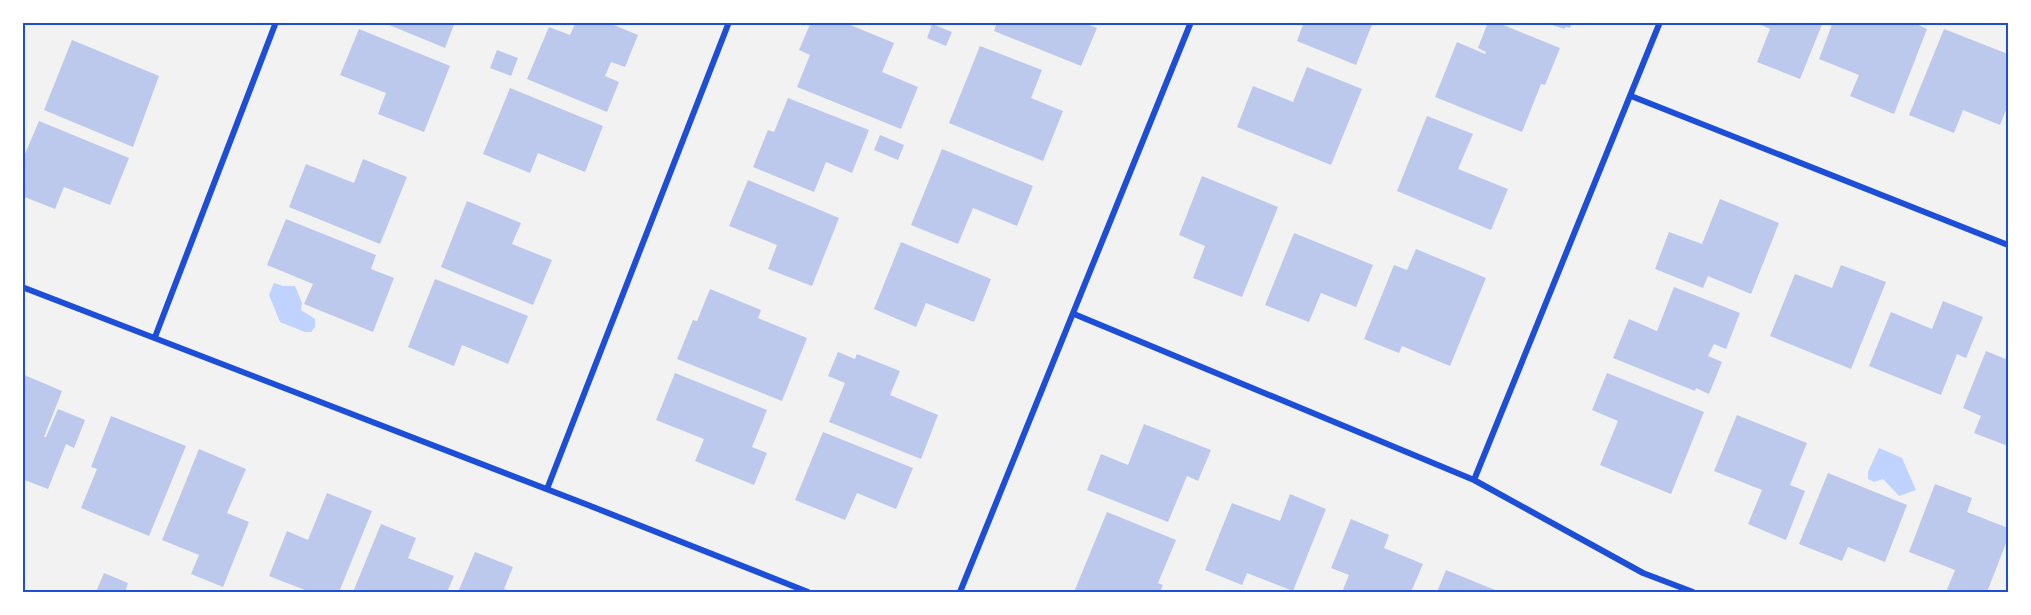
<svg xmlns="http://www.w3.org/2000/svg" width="2031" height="615" viewBox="0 0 2031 615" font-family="'Asap Condensed',sans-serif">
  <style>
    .water { fill: #bfd3fe }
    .building { fill: #bdc9ec }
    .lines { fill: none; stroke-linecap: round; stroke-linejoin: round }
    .minor { stroke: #1d4ed8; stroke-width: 6 }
    .neatline { fill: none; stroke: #1d4ed8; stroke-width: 2 }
  </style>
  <rect width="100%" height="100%" fill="#f2f2f2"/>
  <path class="water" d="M274 283 283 286H295L302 303 301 310 315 319V327L311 332H305L280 322 269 295Z
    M1879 448 1902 458 1916 490 1899 496 1883 479 1874 482 1868 479V472Z"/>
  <path class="building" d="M382 22H455L445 48Z
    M576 22H607L638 35 625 67 611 62 605 76 619 82 607 112 527 79 549 27 570 35Z
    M811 22H843L894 43 882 72 918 87 901 129 797 87 810 55 799 50Z
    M997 22H1082L1097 28 1081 66 994 31Z
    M1304 22H1373L1356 65 1297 41Z
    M1488 22H1496L1560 48 1545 85 1541 84 1522 132 1435 97 1457 42 1485 54 1486 52 1478 48Z
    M1572 22 1570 28 1566 27 1564 29 1547 23Z
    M1823 22 1800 79 1757 62 1770 29 1755 22Z
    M1833 22H1912L1927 29 1894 114 1850 96 1859 75 1819 59Z
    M932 24 952 32 946 46 927 38Z
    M359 29 450 66 424 132 378 114 386 93 340 75Z
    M1944 29 2008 54V105L2000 125 1963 110 1954 133 1909 115Z
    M72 40 159 76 133 147 44 110Z
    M980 46 1042 70 1031 98 1063 111 1043 161 949 123Z
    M497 50 518 58 511 76 490 68Z
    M1307 67 1362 89 1331 165 1237 127 1253 86 1293 102Z
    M510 88 603 126 585 172 538 153 530 173 483 154Z
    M788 98 869 130 852 173 826 162 814 192 753 167 768 130 774 132Z
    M1427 116 1473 134 1458 169 1508 189 1491 230 1397 191Z
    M39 121 129 158 110 205 64 187 55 209 22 196V161Z
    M880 135 904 145 898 160 874 150Z
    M942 149 1033 186 1017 226 973 208 958 244 911 225Z
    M363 159 407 177 380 244 289 207 306 164 354 183Z
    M1202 176 1278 207 1242 297 1193 278 1205 246 1179 235Z
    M748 180 839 218 812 286 768 269 777 245 729 226Z
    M1720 199 1779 223 1751 294 1708 276 1703 288 1655 269 1669 232 1702 244Z
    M467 201 521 223 512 244 552 260 533 305 441 267Z
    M286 219 376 255 371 269 394 278 373 332 304 304 313 284 267 265Z
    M1294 233 1373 265 1356 307 1321 293 1309 322 1265 305Z
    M901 242 991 279 974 322 926 303 916 327 874 309Z
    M1416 249 1486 278 1450 366 1402 346 1399 353 1364 339 1394 265 1407 270Z
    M1841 265 1886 282 1851 369 1770 336 1795 274 1832 288Z
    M435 279 528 316 508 364 462 345 454 366 408 347Z
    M1674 287 1740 313 1726 349 1714 344 1708 356 1722 362 1709 394 1696 388 1695 391 1613 358 1629 319 1657 331Z
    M710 289 761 310 758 318 807 338 782 401 677 359 693 320 697 321Z
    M1943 301 1983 317 1966 358 1957 354 1941 395 1869 366 1891 312 1932 329Z
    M1986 351 2008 360V446L1974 433 1981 416 1963 408Z
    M838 352 855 359 857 354 900 371 890 395 938 415 921 459 829 422 845 383 828 376Z
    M675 373 767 410 752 447 767 453 754 485 695 461 704 439 656 420Z
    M1607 373 1704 412 1671 494 1600 465 1618 421 1592 410Z
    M22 374 62 391 44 437H46L58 409 85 420 74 448 66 444 48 489 22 479Z
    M1737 415 1807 443 1790 485 1805 491 1786 540 1748 524 1762 490 1714 471Z
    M111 416 186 446 149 536 81 508 97 469 91 467Z
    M1144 424 1211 450 1198 481 1187 476 1168 522 1087 490 1101 454 1128 465Z
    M823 432 913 468 896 509 857 493 845 520 795 500Z
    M199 449 246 469 227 513 249 522 223 587 191 574 199 555 162 540Z
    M1828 473 1907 505 1885 562 1848 547 1842 561 1799 544Z
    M1935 484 1972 498 1967 512 2008 528V538L1987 592H1946L1955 570 1909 552Z
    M327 493 372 511 339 592H310L269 576 287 531 308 540Z
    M1290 494 1326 509 1293 591 1247 573 1242 585 1205 570 1232 503 1280 521Z
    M1107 512 1176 540 1158 583 1163 585 1160 592H1074Z
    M1351 519 1389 535 1384 548 1423 564 1411 592H1342L1349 575 1331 568Z
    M381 524 416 538 408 558 454 576 447 592H353Z
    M475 552 513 567 504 589 513 592H458Z
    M1446 570 1500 592H1437Z
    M104 573 128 583 125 592H96Z"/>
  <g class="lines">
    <path class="minor" d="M1631 96 2008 245
      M22 287 588 505 808 592
      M1074 314 1474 480 1643 573 1693 592
      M155 337 276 22
      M1474 480 1660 22
      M547 489 729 22
      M960 592 1191 22"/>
  </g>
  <rect width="2031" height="615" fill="none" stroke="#ffffff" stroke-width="48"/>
  <rect x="24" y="24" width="1983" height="567" class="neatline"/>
</svg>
